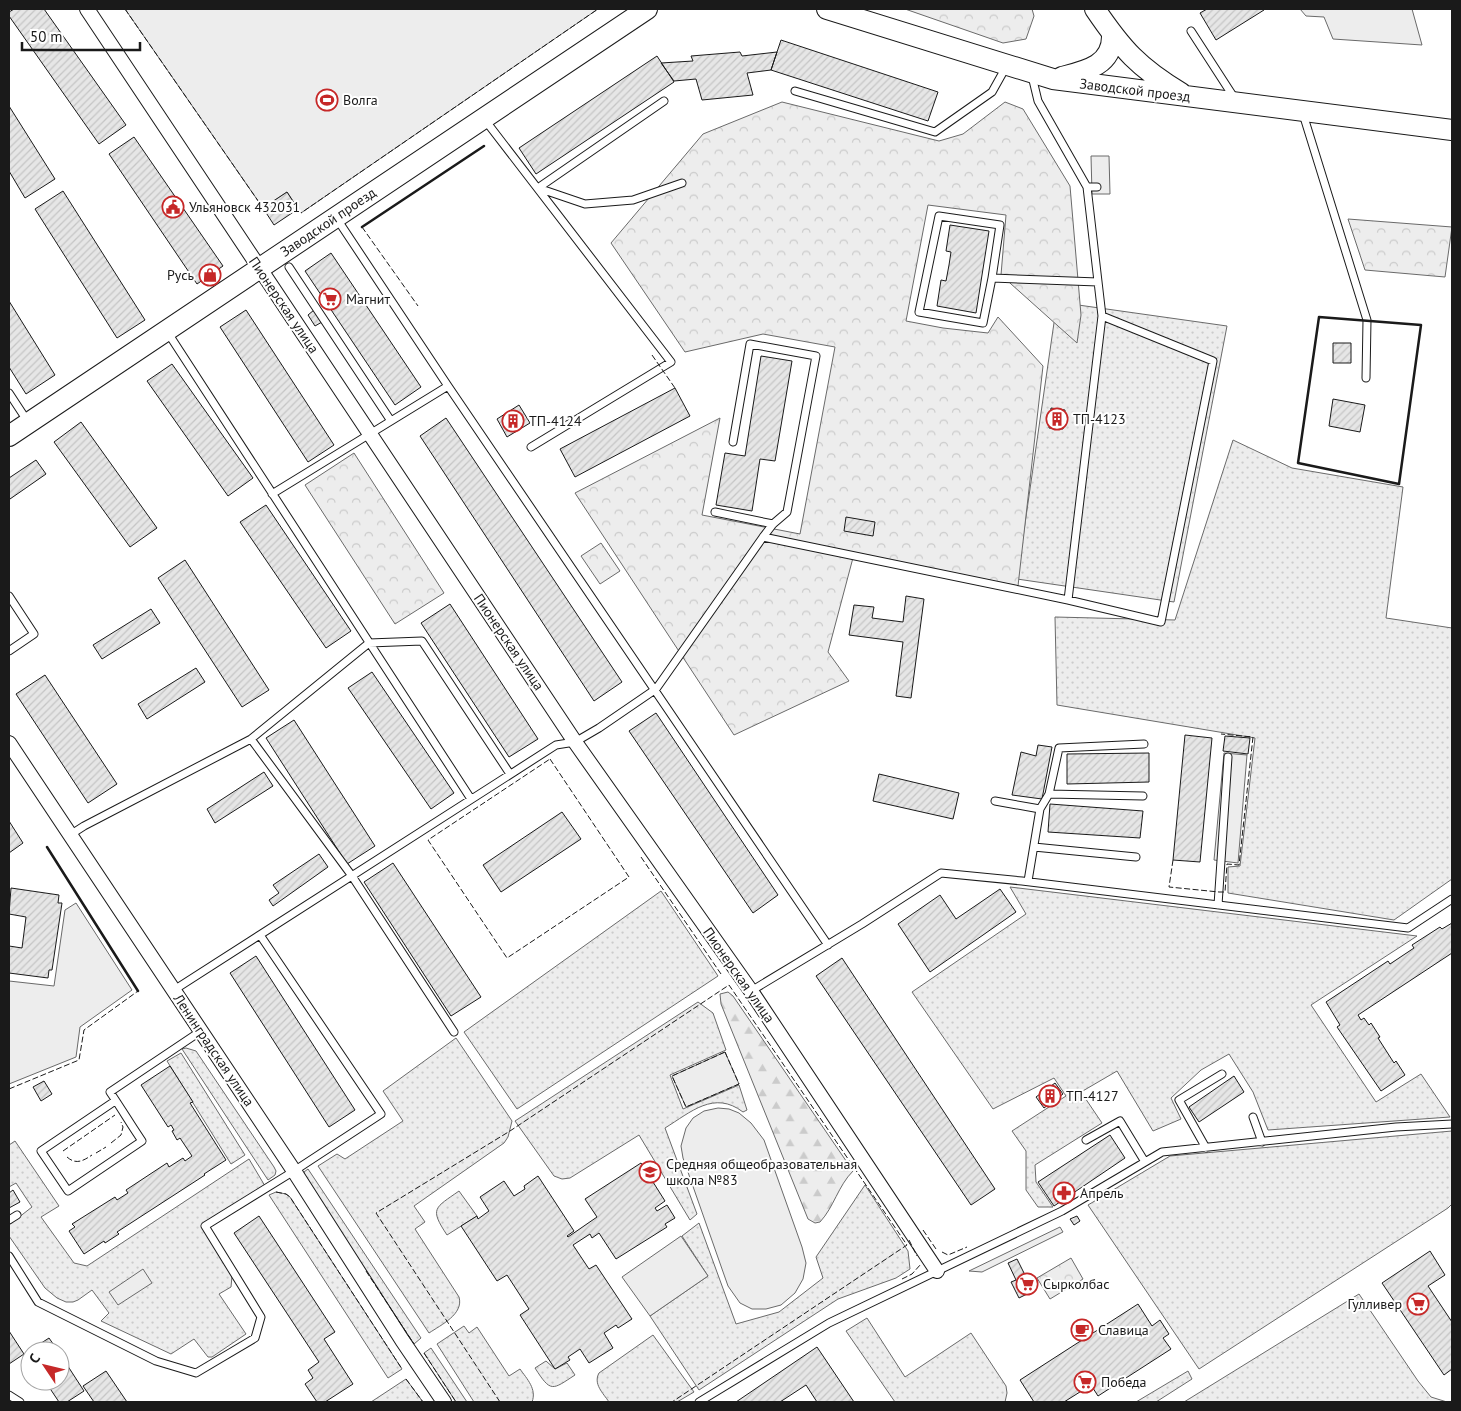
<svg xmlns="http://www.w3.org/2000/svg" width="1461" height="1411" viewBox="0 0 1461 1411" font-family="'PT Sans',sans-serif">
  <style>
    .grass { fill: url(#grass-dots); stroke: #6a6a6a }
    .forest { fill: url(#forest-firs); stroke: #6a6a6a }
    .park { fill: url(#park-crowns); stroke: #6a6a6a }
    .built { fill: #ededed; stroke: #6a6a6a }
    .building { fill: url(#building-hatch); stroke: #1a1a1a }
    .lines { fill: none; stroke-linecap: round; stroke-linejoin: round }
    .lane-casing { stroke: #1a1a1a; stroke-width: 9 }
    .street-casing { stroke: #1a1a1a; stroke-width: 16 }
    .secondary-casing { stroke: #1a1a1a; stroke-width: 22 }
    .lane { stroke: #fff; stroke-width: 7 }
    .street { stroke: #fff; stroke-width: 14 }
    .secondary { stroke: #fff; stroke-width: 20 }
    .fence { stroke: #1a1a1a; stroke-width: 1; stroke-dasharray: 6 2.5; stroke-linecap: butt }
    .wall { stroke: #1a1a1a; stroke-width: 2.5 }
    .labels { text-anchor: middle; stroke-width: 4; stroke-linejoin: round; paint-order: stroke }
    .street-label { font-size: 14px; fill: #1a1a1a; stroke: #fff }
    .poi-label { font-size: 14px; fill: #1a1a1a; stroke: #fff; text-anchor: start }
  </style>
  <defs>
    <pattern id="grass-dots" width="8" height="8" patternUnits="userSpaceOnUse" patternTransform="scale(1.25)"><rect width="8" height="8" fill="#ededed"/><path d="M2 2h.1M6 6h.1" fill="none" stroke="#cbcbcb" stroke-width="1.8" stroke-linecap="round"/></pattern>
    <pattern id="forest-firs" width="22" height="20" patternUnits="userSpaceOnUse" patternTransform="scale(1.25)"><rect width="22" height="20" fill="#ededed"/><path d="M5 1l3.5 6h-7zM16 11l3.5 6h-7z" fill="#cbcbcb"/></pattern>
    <pattern id="park-crowns" width="20" height="18" patternUnits="userSpaceOnUse" patternTransform="scale(1.25)"><rect width="20" height="18" fill="#ededed"/><path d="M2 6a3 3 0 1 1 6 0M12 15a3 3 0 1 1 6 0" fill="none" stroke="#cbcbcb"/></pattern>
    <pattern id="building-hatch" width="6" height="6" patternUnits="userSpaceOnUse" patternTransform="scale(1.25)"><rect width="6" height="6" fill="#e6e6e6"/><path d="M-1 1l2-2M0 6l6-6M5 7l2-2" fill="none" stroke="#c5c5c5"/></pattern>
  </defs>
  <rect width="100%" height="100%" fill="#fff"/>
  <path class="grass" d="M1057 302 1227 326 1174 602 1017 579Z
    M1233 440 1292 468 1403 487 1386 618 1452 628V879L1394 920 1228 893V867L1240 866 1255 738 1057 705 1055 617 1175 620Z
    M1010 887 1417 936 1311 1005 1376 1102 1421 1074 1450 1117 1268 1130 1253 1092 1229 1054 1201 1070 1171 1098 1181 1119 1153 1131 1117 1071 1081 1092 1102 1123 1035 1165 1036 1182 1053 1207H1038L1026 1190V1151L1012 1131 1066 1096 1054 1078 993 1109 912 992 1026 914Z
    M661 891 718 976 517 1109 464 1032Z
    M698 1002 713 1013 726 1050 670 1075 683 1109 739 1085 747 1110 743 1112C714 1090 691 1112 665 1128L697 1214 690 1220 639 1135 570 1178 562 1179 554 1176 515 1121Z
    M456 1038 512 1121 508 1137 504 1143 414 1206 425 1222 415 1229 459 1297C464 1314 441 1325 429 1333L318 1166 337 1154 345 1159 403 1121 383 1091Z
    M186 1048 196 1051 274 1167 276 1171 275 1175 268 1180 182 1049Z
    M181 1053 245 1155 231 1164 167 1061Z
    M1452 1131V1204L1448 1208 1199 1369 1088 1205 1170 1156Z
    M15 1141 59 1206 41 1217 74 1263 87 1266 249 1159 265 1186 202 1225 232 1276 231 1287 219 1294 246 1334 212 1357H208L194 1339 171 1354 101 1321 109 1313 92 1290 78 1300 73 1302H66L57 1298 45 1288 9 1236V1225L32 1207 16 1183 9 1187V1145Z
    M308 1169 421 1338 414 1344 305 1178 304 1172Z
    M865 1185 908 1251 910 1269 896 1278 838 1299 699 1390 650 1316 708 1276 682 1236 699 1223 736 1324 779 1312 823 1278 816 1257Z
    M459 1191 477 1216 447 1235C429 1208 435 1208 459 1191Z
    M276 1192 286 1194 290 1197 402 1369 388 1378 269 1195Z
    M1359 1294 1418 1381 1431 1397 1447 1402H1184Z
    M867 1318 905 1377 971 1333 1006 1386 1007 1393 1005 1402H895L846 1331Z
    M464 1326 469 1333 477 1327 509 1376 520 1369C527 1379 537 1389 532 1402H474L437 1344Z
    M653 1335 694 1392 677 1402H609C603 1393 593 1384 599 1373Z
    M431 1348 467 1402H456L424 1353Z
    M546 1361 555 1369 567 1363 575 1375C552 1390 551 1393 535 1368Z
    M1188 1371 1192 1379 1156 1402H1136Z
    M406 1379 423 1402H371Z"/>
  <path class="forest" d="M728 992 733 996 853 1171C838 1186 834 1207 820 1222L815 1223 808 1219 721 1004 720 994Z"/>
  <path class="park" d="M905 9H1032L1034 16 1026 39 1003 43Z
    M782 102 939 141 963 134 1005 102 1023 109 1070 186 1081 315 1077 343 1001 275 1006 215 928 205 906 321 943 328 988 333 998 317 1043 366 1018 586 854 554 828 652 849 681 734 735 575 493 720 418 702 515 800 534 835 347 763 334 685 352 611 243 703 134Z
    M1348 219 1452 227 1445 277 1365 270Z
    M354 453 444 593 395 624 305 485Z
    M601 543 620 571 600 584 581 556Z
    M1071 1258 1083 1279 1050 1299 1037 1278Z"/>
  <path class="built" d="M125 9H598L301 213 287 192 263 208Z
    M1300 9H1412L1422 45 1333 39 1324 17 1306 16Z
    M1091 156H1109L1110 194H1092Z
    M1224 753 1247 755 1238 863 1214 860Z
    M76 903 132 990 80 1027 76 1057 9 1084V981L54 986 65 910Z
    M725 1052 739 1084 686 1107 672 1076Z
    M718 1108 729 1109 739 1113 751 1123 764 1140 802 1247 806 1263 803 1279 795 1293 781 1305 766 1309H752L740 1303 728 1286 683 1158 681 1146 686 1128 693 1118 704 1111Z
    M1060 1227 1063 1232 982 1272 969 1271Z
    M681 1236 708 1276 650 1316 622 1277Z
    M143 1269 152 1283 118 1305 109 1292Z"/>
  <path class="building" d="M14 9H44L126 125 99 144 9 16V12Z
    M1207 9H1263L1264 10 1216 40 1200 13Z
    M781 40 938 92 928 121 771 70Z
    M740 52 742 56 777 52 771 70 747 73 753 95 702 100 696 79 674 81 661 63 693 61 691 56Z
    M657 56 674 82 536 174 519 148Z
    M9 106 55 179 25 198 9 171Z
    M134 137 223 266 197 284 109 154Z
    M63 191 145 320 117 338 35 209Z
    M287 192 298 209 274 225 263 208Z
    M950 225 989 231 976 313 937 306 941 280 946 281 949 265 951 252 946 251Z
    M331 253 421 387 395 405 305 271Z
    M9 301 55 375 26 394 9 367Z
    M246 310 334 445 308 462 220 327Z
    M314 310 322 322 315 326 308 315Z
    M1333 343H1351V363H1333Z
    M761 356 792 361 775 461 760 459 752 511 716 505 725 453 745 456Z
    M172 364 253 478 228 496 147 381Z
    M675 388 690 416 575 477 560 449Z
    M1333 399 1365 405 1360 432 1329 426Z
    M519 405 530 423 507 437 497 419Z
    M1051 408 1065 410 1063 429 1049 428Z
    M446 418 622 682 594 701 420 436Z
    M81 422 157 528 130 547 54 442Z
    M36 460 46 474 10 499 9 496V478Z
    M266 505 351 631 326 648 240 522Z
    M846 517 875 522 873 536 844 531Z
    M185 560 269 690 242 707 158 578Z
    M906 596 924 599 911 698 896 696 903 642 849 635 854 605 874 607 872 618 903 622Z
    M450 604 538 739 509 757 421 623Z
    M151 609 160 623 102 659 93 645Z
    M196 668 205 682 147 719 138 704Z
    M372 672 454 793 431 809 348 688Z
    M45 675 117 784 88 803 16 694Z
    M656 713 778 895 753 913 629 731Z
    M294 720 375 846 347 864 266 738Z
    M1185 735 1212 738 1200 862 1173 860Z
    M1225 736 1250 738 1248 754 1223 751Z
    M1038 745 1052 747 1042 799 1012 795 1021 752 1036 756Z
    M1149 753V782L1067 784V754Z
    M264 772 273 786 215 823 207 809Z
    M879 774 959 793 953 819 873 801Z
    M1050 804 1143 811 1140 838 1048 832Z
    M562 812 581 839 501 892 483 865Z
    M9 821 23 843 9 853Z
    M319 854 328 867 273 906 269 900 279 893 273 885Z
    M393 863 481 997 451 1016 364 882Z
    M11 888 59 895 58 903H62L52 970H49L48 978 9 973V946L22 948 26 917 9 914Z
    M1000 889 1016 912 930 972 898 924 940 895 956 919Z
    M1452 923V953L1358 1015 1361 1020 1364 1018 1369 1025 1371 1023 1380 1037 1378 1038 1394 1063 1396 1061 1405 1075 1381 1091 1337 1027 1340 1025 1326 1002 1388 961 1390 964 1414 948 1412 945 1440 927 1442 929Z
    M256 956 355 1110 329 1127 230 973Z
    M842 958 995 1189 971 1205 816 976Z
    M170 1066 193 1102 190 1103 226 1160 204 1174 205 1175 117 1232 119 1234 105 1243 104 1241 84 1254 69 1231 75 1227 72 1224 115 1197 117 1200 128 1193 126 1190 167 1163 169 1167 183 1158 185 1161 192 1156 180 1138 177 1140 172 1131 174 1130 171 1125 168 1127 141 1085Z
    M1234 1076 1244 1092 1199 1122 1189 1107Z
    M44 1081 52 1094 41 1101 33 1087Z
    M1055 1083 1063 1094 1044 1108 1036 1097Z
    M1110 1135 1125 1158 1054 1206 1038 1182Z
    M641 1163 665 1201 655 1208 657 1211 667 1205 675 1218 665 1224 667 1227 616 1259 599 1233 592 1238 590 1234 573 1245 589 1269 596 1265 632 1319 618 1328 616 1325 604 1333 613 1348 589 1363 580 1349 568 1357 570 1360 555 1369 520 1315 529 1309 507 1275 497 1281 461 1226 477 1216 478 1219 489 1211 480 1197 504 1181 514 1196 525 1189 524 1186 538 1176 574 1231 567 1236 568 1237 597 1217 585 1199Z
    M13 1190 20 1202 9 1208V1193Z
    M259 1216 335 1332 324 1339 353 1384 325 1402H317L305 1384 313 1378 308 1370 319 1362 234 1233Z
    M1077 1216 1080 1221 1074 1225 1070 1219Z
    M1430 1251 1445 1275 1428 1286 1452 1322V1369L1444 1375 1382 1283Z
    M1017 1259 1033 1291 1019 1298 1011 1282 1016 1280 1008 1263Z
    M1138 1304 1152 1326 1160 1320 1169 1334 1163 1338 1171 1349 1098 1396 1091 1385 1064 1402H1034L1020 1380Z
    M9 1331 24 1354 9 1364Z
    M49 1338 58 1351H30V1358L26 1353Z
    M817 1347 854 1402H817L806 1385 780 1402H736Z
    M60 1354 84 1391 67 1402H59L45 1381H60Z
    M106 1371 127 1402H94L83 1386Z"/>
  <g class="lines">
    <g class="lane-casing">
      <path id="lane" d="M1191 31 1235 99
        M1032 76 1038 101 1087 187 1102 316 1068 600
        M795 91 935 132 992 92 1006 67
        M664 101 538 188 585 204 633 200 682 183
        M1303 114 1367 320 1366 378
        M485 120 671 362 531 447
        M1087 187H1097
        M337 219 448 386 828 945
        M289 267 391 421
        M992 278 1000 225 939 216 919 312 983 323 992 278 1098 282
        M168 333 471 799
        M9 393 28 422
        M272 494 448 386
        M715 512 773 524
        M763 537 1068 600 1161 622 1213 361 1102 316
        M9 596 34 634 9 651
        M251 739 352 876 454 1032
        M1049 794 1143 796
        M995 801 1040 809
        M70 835 84 826 251 739 369 643 422 641 510 774
        M1034 847 1136 857
        M1028 881 1040 809 1049 794 1059 748 1144 744
        M1218 905 1228 757
        M174 990 556 745 575 742 599 728 656 689 763 537 773 524 787 512 816 356 750 344 733 442
        M751 991 862 924 941 873 1022 881 1408 928 1452 899
        M115 1101 41 1151 68 1191 142 1141C131 1125 121 1108 110 1092L201 1031
        M1253 1117 1262 1142
        M1086 1140 1120 1121 1145 1162
        M1206 1148 1179 1100 1222 1074
        M9 1220 17 1215
        M9 1256 38 1302 156 1361 196 1373 255 1338 261 1317 205 1226 294 1171 381 1114 260 935
        M9 1395 20 1402
        M699 1402 829 1323 1062 1211 1162 1152 1396 1127 1452 1124"/>
    </g>
    <g class="street-casing">
      <path id="street" d="M87 9 575 742 751 991 937 1271
        M9 743 294 1171 402 1340 444 1402"/>
    </g>
    <g class="secondary-casing">
      <path id="secondary" d="M827 9 1053 79 1452 130
        M1095 9C1122 49 1139 68 1181 93
        M1062 77C1086 71 1113 65 1112 35
        M9 436 647 9"/>
    </g>
    <use href="#lane" class="lane"/>
    <use href="#street" class="street"/>
    <use href="#secondary" class="secondary"/>
    <path class="fence" d="M125 9 263 208
      M298 209 301 213 598 9
      M362 227 418 306
      M652 355 675 388
      M550 759 629 877 507 958 428 840Z
      M641 857 721 974
      M1173 860 1169 887 1219 892H1225L1227 864 1239 865 1253 737 1221 734
      M725 1052 739 1084 686 1107 672 1076Z
      M9 1089 79 1060 84 1030 138 991
      M111 1143 121 1135 123 1127 121 1122
      M63 1151 115 1115
      M96 1153 106 1147
      M67 1157C76 1165 83 1161 92 1155
      M276 1192 286 1194 290 1197 402 1369
      M923 1230 936 1249
      M909 1240 917 1256
      M942 1252 948 1255 967 1247
      M366 1271 414 1344
      M902 1279 912 1274 921 1264
      M424 1353 456 1402
      M406 1379 423 1402
      M500 1402 376 1213 510 1131 729 985 907 1245 672 1402"/>
    <path class="wall" d="M362 227 484 146
      M1319 317 1421 325 1399 484 1298 463Z
      M47 847 138 991"/>
  </g>
  <defs>
    <g id="stadium-ring" transform="scale(1.125)"><circle r="9.5" fill="#fff" stroke="#c62828" stroke-width="1.5"/><path d="M0-5a6.5 5 0 1 0 0 10a6.5 5 0 1 0 0-10ZM-3.5-1.8h7v3.6h-7Z" fill="#c62828"/></g>
    <g id="civic-ring" transform="scale(1.125)"><circle r="9.5" fill="#fff" stroke="#c62828" stroke-width="1.5"/><path d="M-.6-6.5H3V-4.5H.6V-3L4-1V1h2V6H-6V1h2V-1L-.6-3ZM-1.2 2.5V6h2.4V2.5Z" fill="#c62828"/></g>
    <g id="shop-ring" transform="scale(1.125)"><circle r="9.5" fill="#fff" stroke="#c62828" stroke-width="1.5"/><path d="M-5-2.5h2.3a2.7 3.5 0 0 1 5.4 0H5L5.5 6h-11ZM-1.5-2.5h3a1.5 2.3 0 0 0-3 0Z" fill="#c62828"/></g>
    <g id="supermarket-ring" transform="scale(1.125)"><circle r="9.5" fill="#fff" stroke="#c62828" stroke-width="1.5"/><path d="M-6-5.5h2.5l.6 2H6L4.5 2H-2.5L-4.4-4H-6ZM-1.5 3.2a1.3 1.3 0 1 0 .1 0ZM3 3.2a1.3 1.3 0 1 0 .1 0Z" fill="#c62828"/></g>
    <g id="building-ring" transform="scale(1.125)"><circle r="9.5" fill="#fff" stroke="#c62828" stroke-width="1.5"/><path d="M-4-6H4V6H1V3H-1V6H-4ZM-2.5-4.3h1.7v1.8h-1.7ZM.8-4.3h1.7v1.8H.8ZM-2.5-1h1.7V.8h-1.7ZM.8-1h1.7V.8H.8Z" fill="#c62828"/></g>
    <g id="school-ring" transform="scale(1.125)"><circle r="9.5" fill="#fff" stroke="#c62828" stroke-width="1.5"/><path d="M0-5L7-2L0 1L-7-2ZM-4 1L0 2.5L4 1V4Q0 6-4 4Z" fill="#c62828"/></g>
    <g id="pharmacy-ring" transform="scale(1.125)"><circle r="9.5" fill="#fff" stroke="#c62828" stroke-width="1.5"/><path d="M-2-6h4v4h4v4h-4v4h-4v-4h-4v-4h4Z" fill="#c62828"/></g>
    <g id="cafe-ring" transform="scale(1.125)"><circle r="9.5" fill="#fff" stroke="#c62828" stroke-width="1.5"/><path d="M-5.5-4.5H6V0H3Q3 3.5 0 3.5H-2.5Q-5.5 3.5-5.5 0ZM3-3.2v2h1.7v-2ZM-6 4.5H4V6H-6Z" fill="#c62828"/></g>
  </defs>
  <g fill-rule="evenodd">
    <use href="#stadium-ring" x="327" y="100"/>
    <use href="#civic-ring" x="173" y="207"/>
    <use href="#shop-ring" x="210" y="275"/>
    <use href="#supermarket-ring" x="330" y="299"/>
    <use href="#building-ring" x="1057" y="419"/>
    <use href="#building-ring" x="513" y="421"/>
    <use href="#building-ring" x="1050" y="1096"/>
    <use href="#school-ring" x="650" y="1172"/>
    <use href="#pharmacy-ring" x="1064" y="1193"/>
    <use href="#supermarket-ring" x="1027" y="1284"/>
    <use href="#supermarket-ring" x="1418" y="1304"/>
    <use href="#cafe-ring" x="1082" y="1330"/>
    <use href="#supermarket-ring" x="1085" y="1382"/>
  </g>
  <g class="labels">
    <g class="street-label">
      <text transform="translate(1135 90) rotate(7)" y="5">Заводской проезд</text>
      <text transform="translate(328 222) rotate(-34)" y="5">Заводской проезд</text>
      <text transform="translate(284 305) rotate(56)" y="5">Пионерская улица</text>
      <text transform="translate(509 642) rotate(56)" y="5">Пионерская улица</text>
      <text transform="translate(739 975) rotate(55)" y="5">Пионерская улица</text>
      <text transform="translate(214 1050) rotate(56)" y="5">Ленинградская улица</text>
    </g>
    <g class="poi-label">
      <text x="343" y="105">Волга</text>
      <text x="189" y="212">Ульяновск 432031</text>
      <text x="194" y="280" text-anchor="end">Русь</text>
      <text x="346" y="304">Магнит</text>
      <text x="1073" y="424">ТП-4123</text>
      <text x="529" y="426">ТП-4124</text>
      <text x="1066" y="1101">ТП-4127</text>
      <text x="666" y="1169">Средняя общеобразовательная<tspan x="666" dy="16">школа №83</tspan></text>
      <text x="1080" y="1198">Апрель</text>
      <text x="1043" y="1289">Сырколбас</text>
      <text x="1402" y="1309" text-anchor="end">Гулливер</text>
      <text x="1098" y="1335">Славица</text>
      <text x="1101" y="1387">Победа</text>
    </g>
  </g>
  <rect width="1461" height="1411" fill="none" stroke="#1a1a1a" stroke-width="20"/>
  <g transform="translate(45 1366) rotate(305)"><circle r="24" fill="#ffffff" stroke="#a3a3a3"/>
  <path d="M0-4L9 19L0 12L-9 19Z" fill="#c62828"/>
  <text y="-8" font-size="14" font-weight="bold" text-anchor="middle" fill="#1a1a1a">С</text>
  </g>
  <path d="M22 42v8h118v-8" fill="none" stroke="#1a1a1a" stroke-width="2.5"/>
  <text x="30" y="42" font-size="15" fill="#1a1a1a" stroke="#ffffff" stroke-width="4" paint-order="stroke">50 m</text>
</svg>
